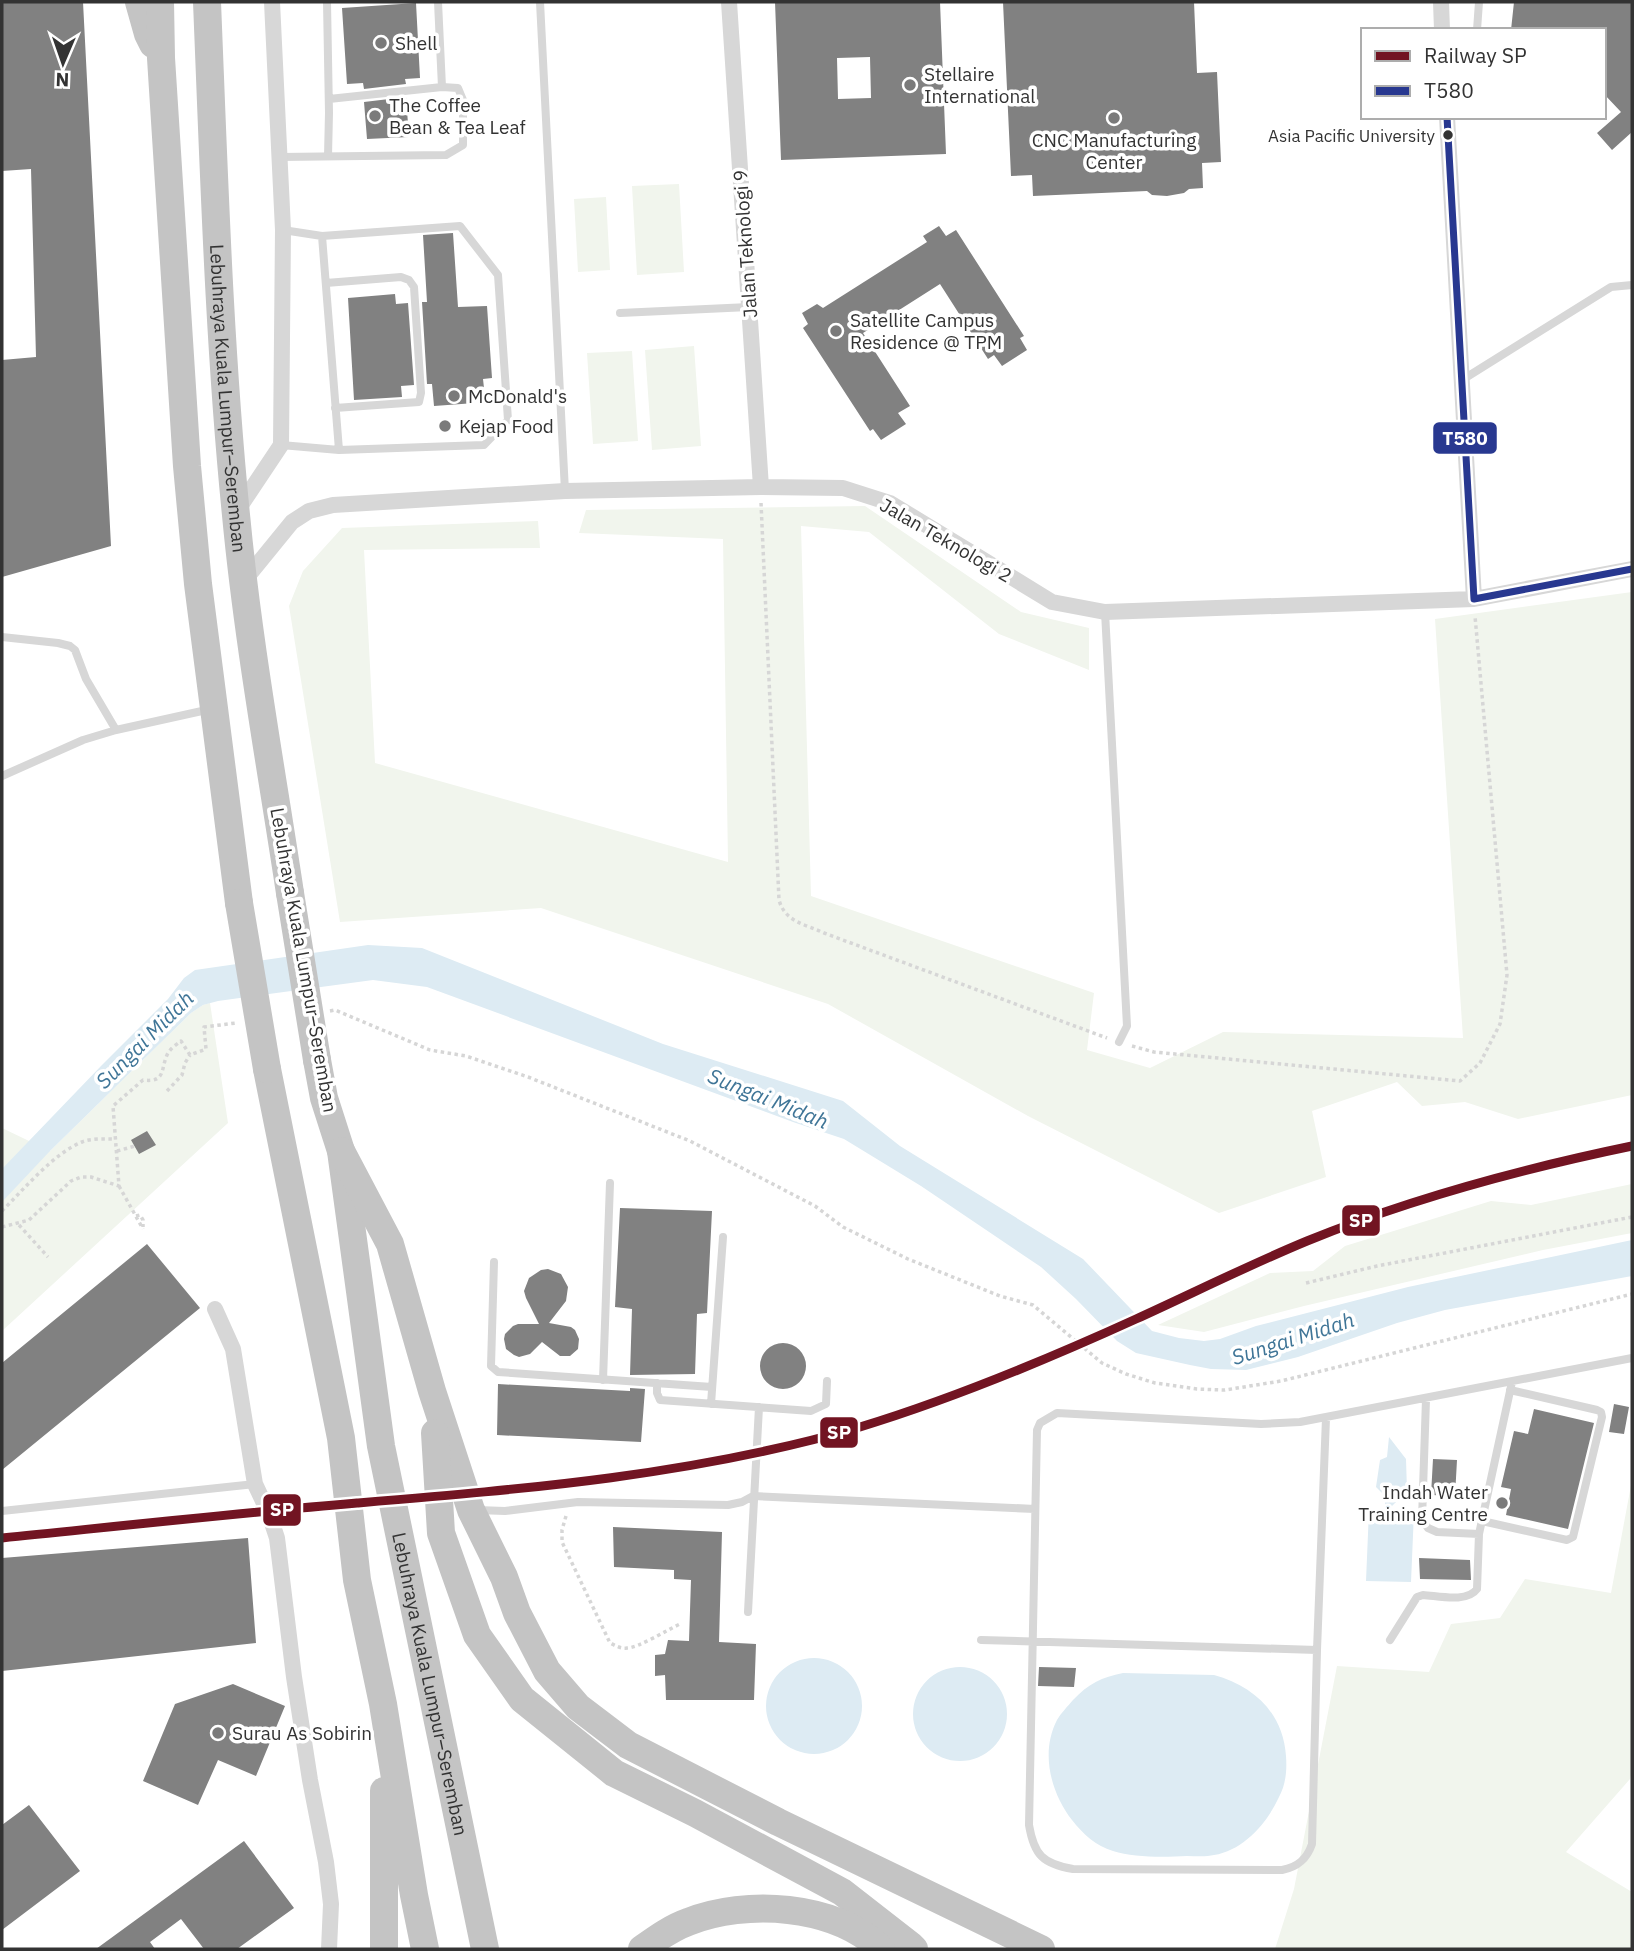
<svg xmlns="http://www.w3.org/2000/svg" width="1634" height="1951" viewBox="0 0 1634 1951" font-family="'IBM Plex Sans',sans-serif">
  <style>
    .green { fill: #f1f5ed }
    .water { fill: #ddebf3 }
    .building { fill: #818181; fill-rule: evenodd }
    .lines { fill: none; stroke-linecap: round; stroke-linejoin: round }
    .path { stroke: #d6d6d6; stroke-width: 3.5; stroke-dasharray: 3.5 3.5; stroke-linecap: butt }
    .service { stroke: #d7d7d7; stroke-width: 8 }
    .minor { stroke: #d7d7d7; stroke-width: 16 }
    .motorway { stroke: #c4c4c4; stroke-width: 28 }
    .motorway-bridge { stroke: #c4c4c4; stroke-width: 28 }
    .bus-1-casing { stroke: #fff; stroke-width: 12 }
    .bus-1 { stroke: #283890; stroke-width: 7 }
    .rail-1-casing { stroke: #fff; stroke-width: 14 }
    .rail-1 { stroke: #721422; stroke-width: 9 }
    .poi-dot { fill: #7a7a7a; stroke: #fff; stroke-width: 2.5 }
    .bus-dot { fill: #333; stroke: #fff; stroke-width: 2.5 }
    .labels { text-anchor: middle; stroke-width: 7; stroke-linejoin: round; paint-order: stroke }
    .bus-label { font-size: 17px; fill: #333; stroke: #fff; text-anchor: end }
    .poi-label { font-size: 19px; fill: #333; stroke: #fff; text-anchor: start }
    .street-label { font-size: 19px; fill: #333; stroke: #fff }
    .water-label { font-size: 21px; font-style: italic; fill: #3f7597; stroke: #fff }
    .line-badge { stroke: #fff; stroke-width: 2.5 }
    .badge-label { font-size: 19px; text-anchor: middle; font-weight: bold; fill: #fff }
  </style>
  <rect width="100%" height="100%" fill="#fff"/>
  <path class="green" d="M679 184 684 272 637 275 632 186Z
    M606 197 610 270 578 272 574 199Z
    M694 346 701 446 652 450 645 350Z
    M632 351 638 441 593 444 587 353Z
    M865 506 1021 612 1089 628V670L999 634 869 532 801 526 811 896 1094 993 1087 1050 1150 1068 1223 1032 1463 1038 1435 619 1632 592V1095L1518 1119 1465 1102 1422 1106 1397 1082 1312 1111 1326 1177 1219 1213 1028 1116 828 1004 541 908 340 922 289 606 303 571 342 528 538 521 540 548 364 550 375 763 728 862 723 539 579 533 586 510Z
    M210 1003 228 1123 2 1331V1128L50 1151 191 1013 203 1005Z
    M1632 1184V1233L1543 1250 1304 1306 1204 1332 1158 1325 1270 1273 1313 1271 1345 1246 1491 1201 1531 1205Z
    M1632 1480V1771L1630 1779 1566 1852 1632 1892V1949H1275L1294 1889 1337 1666 1429 1672 1451 1624 1500 1618 1525 1579 1611 1593Z"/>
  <path class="water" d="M368 945 422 948 663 1044 843 1101 900 1146 1083 1259 1152 1331 1179 1338 1204 1341 1220 1339 1256 1326 1408 1287 1632 1240V1276L1445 1310 1397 1323 1298 1357 1246 1370 1211 1369 1190 1365 1136 1353 1117 1341 1076 1299 1041 1267 921 1186 844 1139 793 1122 427 987 373 980 218 1001 203 1005 191 1013 50 1151 2 1202V1169L101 1066 168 999 184 978 195 970Z
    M1389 1437 1406 1459 1407 1491 1387 1511 1414 1512 1411 1582 1366 1581 1369 1510H1386L1384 1495 1376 1487 1380 1460 1387 1457Z
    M766 1706a48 48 0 1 1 96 0a48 48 0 1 1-96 0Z
    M913 1714a47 47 0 1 1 94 0a47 47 0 1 1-94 0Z
    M1123 1673 1214 1675C1254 1686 1283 1713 1286 1756 1287 1770 1286 1784 1279 1797 1267 1823 1244 1850 1214 1855 1206 1857 1196 1856 1187 1856 1166 1857 1134 1858 1113 1851 1096 1846 1083 1834 1072 1820 1051 1793 1040 1753 1057 1720 1061 1713 1068 1706 1073 1700 1088 1684 1102 1677 1123 1673Z"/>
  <path class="building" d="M2 2H83L111 546 2 577V360L36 357 31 169 2 171Z
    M775 2H940L946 154 781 160ZM870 57 871 98 838 99 837 58Z
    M1003 2H1194L1197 73 1217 72 1221 162 1202 163 1203 188 1189 189 1184 193 1167 196 1152 195 1147 191 1033 196 1032 175 1011 176Z
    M1514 2H1632V132L1612 150 1597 133 1621 112 1604 94V30H1511Z
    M416 3 420 78 405 79 406 84 364 89 363 83 347 84 342 8Z
    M406 97 409 137 367 139 364 102Z
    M939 226 946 236 956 230 1024 336 1020 338 1027 350 1002 366 994 355 988 359 940 284 863 333 910 406 898 413 906 424 881 440 873 429 870 431 803 328 808 324 802 313 817 304 823 308 927 242 923 236Z
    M453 233 458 307 487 306 492 378 483 379 484 388 474 389 475 403 434 406 432 384H427L422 302H427L423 235Z
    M395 294 396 304 408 303 414 385 401 386 402 397 354 400 348 298Z
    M147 1131 156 1145 139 1154 131 1140Z
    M620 1208 712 1211 707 1313 697 1314 695 1374 630 1375 632 1309 615 1307Z
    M147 1244 200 1308 2 1470V1363Z
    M548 1269 561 1274 568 1287 566 1301 549 1323 571 1327 575 1330 579 1339 578 1349 570 1356H560L542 1342 530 1354 519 1357 514 1355 506 1349 504 1339 505 1334 513 1326 518 1324H539L526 1298 524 1291 529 1278 541 1270Z
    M760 1366a23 23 0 1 1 46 0a23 23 0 1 1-46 0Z
    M498 1384 630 1391V1388L645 1389 641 1442 497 1435Z
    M1614 1404 1629 1407 1624 1434 1609 1432Z
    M1534 1409 1594 1423 1568 1529 1506 1515 1511 1489 1501 1487 1514 1431 1528 1434Z
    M1433 1459 1457 1460 1455 1496 1431 1495Z
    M613 1527 722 1532 719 1642 756 1644 754 1700H666L665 1675 655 1676V1655L665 1654 668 1640 689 1641 691 1580 674 1579V1570L614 1567Z
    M248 1538 256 1643 2 1671V1558Z
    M1419 1558 1470 1560 1471 1580 1420 1579Z
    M1039 1667 1076 1668 1074 1687 1038 1686Z
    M233 1684 285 1706 256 1776 218 1760 198 1805 143 1781 175 1704Z
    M29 1805 80 1871 2 1930V1825Z
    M244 1841 294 1908 237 1949H204L181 1919 150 1942 155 1949H96Z"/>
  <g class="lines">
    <path class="path" d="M761 503 779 900C785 922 805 924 824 933L1107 1038
      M330 1011 335 1010 430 1050 466 1056 528 1077 690 1141 815 1206 843 1227 908 1259 1000 1296 1033 1305 1102 1363 1126 1374 1155 1383 1197 1389 1225 1390 1281 1381 1632 1294
      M1132 1046 1154 1052 1460 1081 1480 1063 1500 1024 1507 975 1475 616
      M167 1091 182 1075 185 1063 190 1055
      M117 1151 135 1146
      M119 1186 143 1229
      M2 1211C23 1190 54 1153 82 1142 92 1138 104 1139 115 1139
      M136 1216 140 1215 143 1220V1227
      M19 1225 48 1257
      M2 1227 29 1220 71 1181 81 1177H91L119 1186 113 1106 143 1080C167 1083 160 1068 168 1053 171 1048 177 1044 181 1041L190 1055 206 1049 204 1027 236 1023
      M1306 1283 1377 1266 1632 1217
      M566 1516 562 1530V1542L610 1643C616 1646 621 1649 627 1648 638 1648 667 1630 680 1624"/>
    <path class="service" d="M327 2 329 113 328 156
      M540 2 565 491
      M1477 30 1479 2
      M329 99 442 87
      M280 157 446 155 463 145V100L458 88 442 87 438 2
      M283 230 322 236
      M326 283 401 277 409 280 414 287 421 393 419 402 335 408
      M620 313 749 307
      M1462 380 1611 287 1632 285
      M281 445 339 450 484 445 508 420 498 275 460 226 322 236 339 450
      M1105 612 1127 1026 1119 1042
      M2 637 58 643 70 646 75 650 86 679 116 730
      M2 776 83 740 116 730 211 709
      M494 1262 491 1366 498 1372 712 1387
      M603 1380 610 1183
      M657 1383V1393L660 1400 811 1411 826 1404 827 1381
      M1426 1399 1422 1520 1428 1528 1437 1532 1479 1534
      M711 1404 723 1237
      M1326 1418 1317 1650 1312 1844C1307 1859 1298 1867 1282 1870L1073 1869C1043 1864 1034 1855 1029 1825L1037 1430 1040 1423 1057 1413 1261 1424 1300 1422 1632 1358
      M477 1510 505 1511 578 1502 728 1505 742 1502 753 1496 1035 1509
      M2 1511 255 1484
      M1482 1521 1567 1540 1573 1537 1602 1417 1601 1412 1597 1410 1510 1390
      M748 1612 759 1407
      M981 1640 1317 1650
      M1390 1640 1417 1597 1423 1595C1439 1596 1467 1603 1477 1589L1479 1534 1512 1382"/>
    <path class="minor" d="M729 2 761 487
      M1441 2 1442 30
      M1447 117 1474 599
      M237 511 281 445 283 230 272 2
      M243 582 292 522 309 511 333 505 565 491 761 487 843 488 890 503 1052 602 1105 612 1474 599 1632 569
      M215 1309 233 1349 255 1484 269 1514 277 1538 294 1677 310 1780 326 1862 331 1904 329 1949"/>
    <g class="motorway">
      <path d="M139 2 148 34 153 44"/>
      <path d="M160 2 161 58 187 466 198 584 239 903"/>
      <path id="s1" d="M207 2C214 173 219 345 236 515 248 642 271 767 290 893"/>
      <path id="s2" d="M317 1060 324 1098 341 1151 381 1446 485 1949"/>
      <path d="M267 1069 341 1438 357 1580 383 1704 414 1895 425 1949"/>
      <path d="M341 1151 390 1244 432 1391 471 1510 504 1577 517 1613 547 1671 578 1707 628 1745 778 1822 1041 1949"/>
      <path d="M435 1433 441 1533 477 1635 522 1699 614 1773 695 1813 842 1892 910 1945 914 1949"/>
      <path d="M384 1791V1949"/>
      <path d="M642 1949C656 1939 671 1928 688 1922 746 1899 834 1904 881 1949"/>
    </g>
    <path class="motorway-bridge" d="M290 893 317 1060
      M239 903 267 1069"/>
    <g class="bus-1-casing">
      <path id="bus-1" d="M1447 117 1474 599 1632 569"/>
    </g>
    <use href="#bus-1" class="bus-1"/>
    <g class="rail-1-casing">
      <path id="rail-1" d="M2 1538C120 1526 239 1513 357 1503 526 1489 696 1475 860 1427 955 1398 1046 1360 1136 1319 1193 1293 1249 1265 1307 1241 1412 1198 1521 1169 1632 1146"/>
    </g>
    <use href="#rail-1" class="rail-1"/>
  </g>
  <g class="poi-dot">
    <circle cx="381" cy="43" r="7"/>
    <circle cx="910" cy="85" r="7"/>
    <circle cx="375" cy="116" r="7"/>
    <circle cx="1114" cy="118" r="7"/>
    <circle cx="836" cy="331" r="7"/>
    <circle cx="454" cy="396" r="7"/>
    <circle cx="445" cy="426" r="7"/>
    <circle cx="1502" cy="1503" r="7"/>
    <circle cx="218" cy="1733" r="7"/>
  </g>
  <circle class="bus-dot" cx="1448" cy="135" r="6"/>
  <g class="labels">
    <g class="bus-label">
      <text x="1435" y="142">Asia Pacific University</text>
    </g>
    <g class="poi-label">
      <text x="395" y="50">Shell</text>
      <text x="924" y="81">Stellaire<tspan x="924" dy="22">International</tspan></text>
      <text x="389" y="112">The Coffee<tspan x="389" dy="22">Bean &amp; Tea Leaf</tspan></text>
      <text x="1114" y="147" text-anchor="middle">CNC Manufacturing<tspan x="1114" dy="22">Center</tspan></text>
      <text x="850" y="327">Satellite Campus<tspan x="850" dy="22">Residence @ TPM</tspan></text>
      <text x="468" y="403">McDonald's</text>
      <text x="459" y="433">Kejap Food</text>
      <text x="1488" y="1499" text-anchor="end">Indah Water<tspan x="1488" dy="22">Training Centre</tspan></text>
      <text x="232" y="1740">Surau As Sobirin</text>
    </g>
    <g class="street-label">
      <text transform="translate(745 244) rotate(-94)" y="7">Jalan Teknologi 9</text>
      <text dy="7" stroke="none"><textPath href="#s1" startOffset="397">Lebuhraya Kuala Lumpur–Seremban</textPath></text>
      <text transform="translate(946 540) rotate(30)" y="7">Jalan Teknologi 2</text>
      <text transform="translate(304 960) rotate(80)" y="7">Lebuhraya Kuala Lumpur–Seremban</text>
      <text dy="7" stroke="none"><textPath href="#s2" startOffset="635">Lebuhraya Kuala Lumpur–Seremban</textPath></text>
    </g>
    <g class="water-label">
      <text transform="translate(145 1040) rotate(-45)" y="7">Sungai Midah</text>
      <text transform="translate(768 1099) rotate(22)" y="7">Sungai Midah</text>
      <text transform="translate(1293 1339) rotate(-18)" y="7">Sungai Midah</text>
    </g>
  </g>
  <g class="line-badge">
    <rect x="1432" y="421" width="66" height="34" rx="7" fill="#283890"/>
    <rect x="1341" y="1204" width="40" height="33" rx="7" fill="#721422"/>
    <rect x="819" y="1416" width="40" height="33" rx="7" fill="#721422"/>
    <rect x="262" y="1493" width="40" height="34" rx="7" fill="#721422"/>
  </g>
  <g class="badge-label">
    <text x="1465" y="445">T580</text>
    <text x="1361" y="1227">SP</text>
    <text x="839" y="1439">SP</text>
    <text x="282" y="1516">SP</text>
  </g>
  <rect width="1634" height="1951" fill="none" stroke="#333333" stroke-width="7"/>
  <rect x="1361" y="28" width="245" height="91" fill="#ffffff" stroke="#adadad" stroke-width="2"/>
  <rect x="1375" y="51" width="35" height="10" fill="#721422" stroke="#adadad" stroke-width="2"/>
  <text x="1424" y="63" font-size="21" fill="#333333">Railway SP</text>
  <rect x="1375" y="86" width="35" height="10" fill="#283890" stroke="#adadad" stroke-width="2"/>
  <text x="1424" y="98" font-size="21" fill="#333333">T580</text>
  <g transform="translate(63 63) rotate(182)" stroke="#ffffff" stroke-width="5" paint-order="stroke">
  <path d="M0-5L12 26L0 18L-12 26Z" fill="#333333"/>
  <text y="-10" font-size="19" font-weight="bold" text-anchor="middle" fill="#333333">N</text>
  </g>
</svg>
